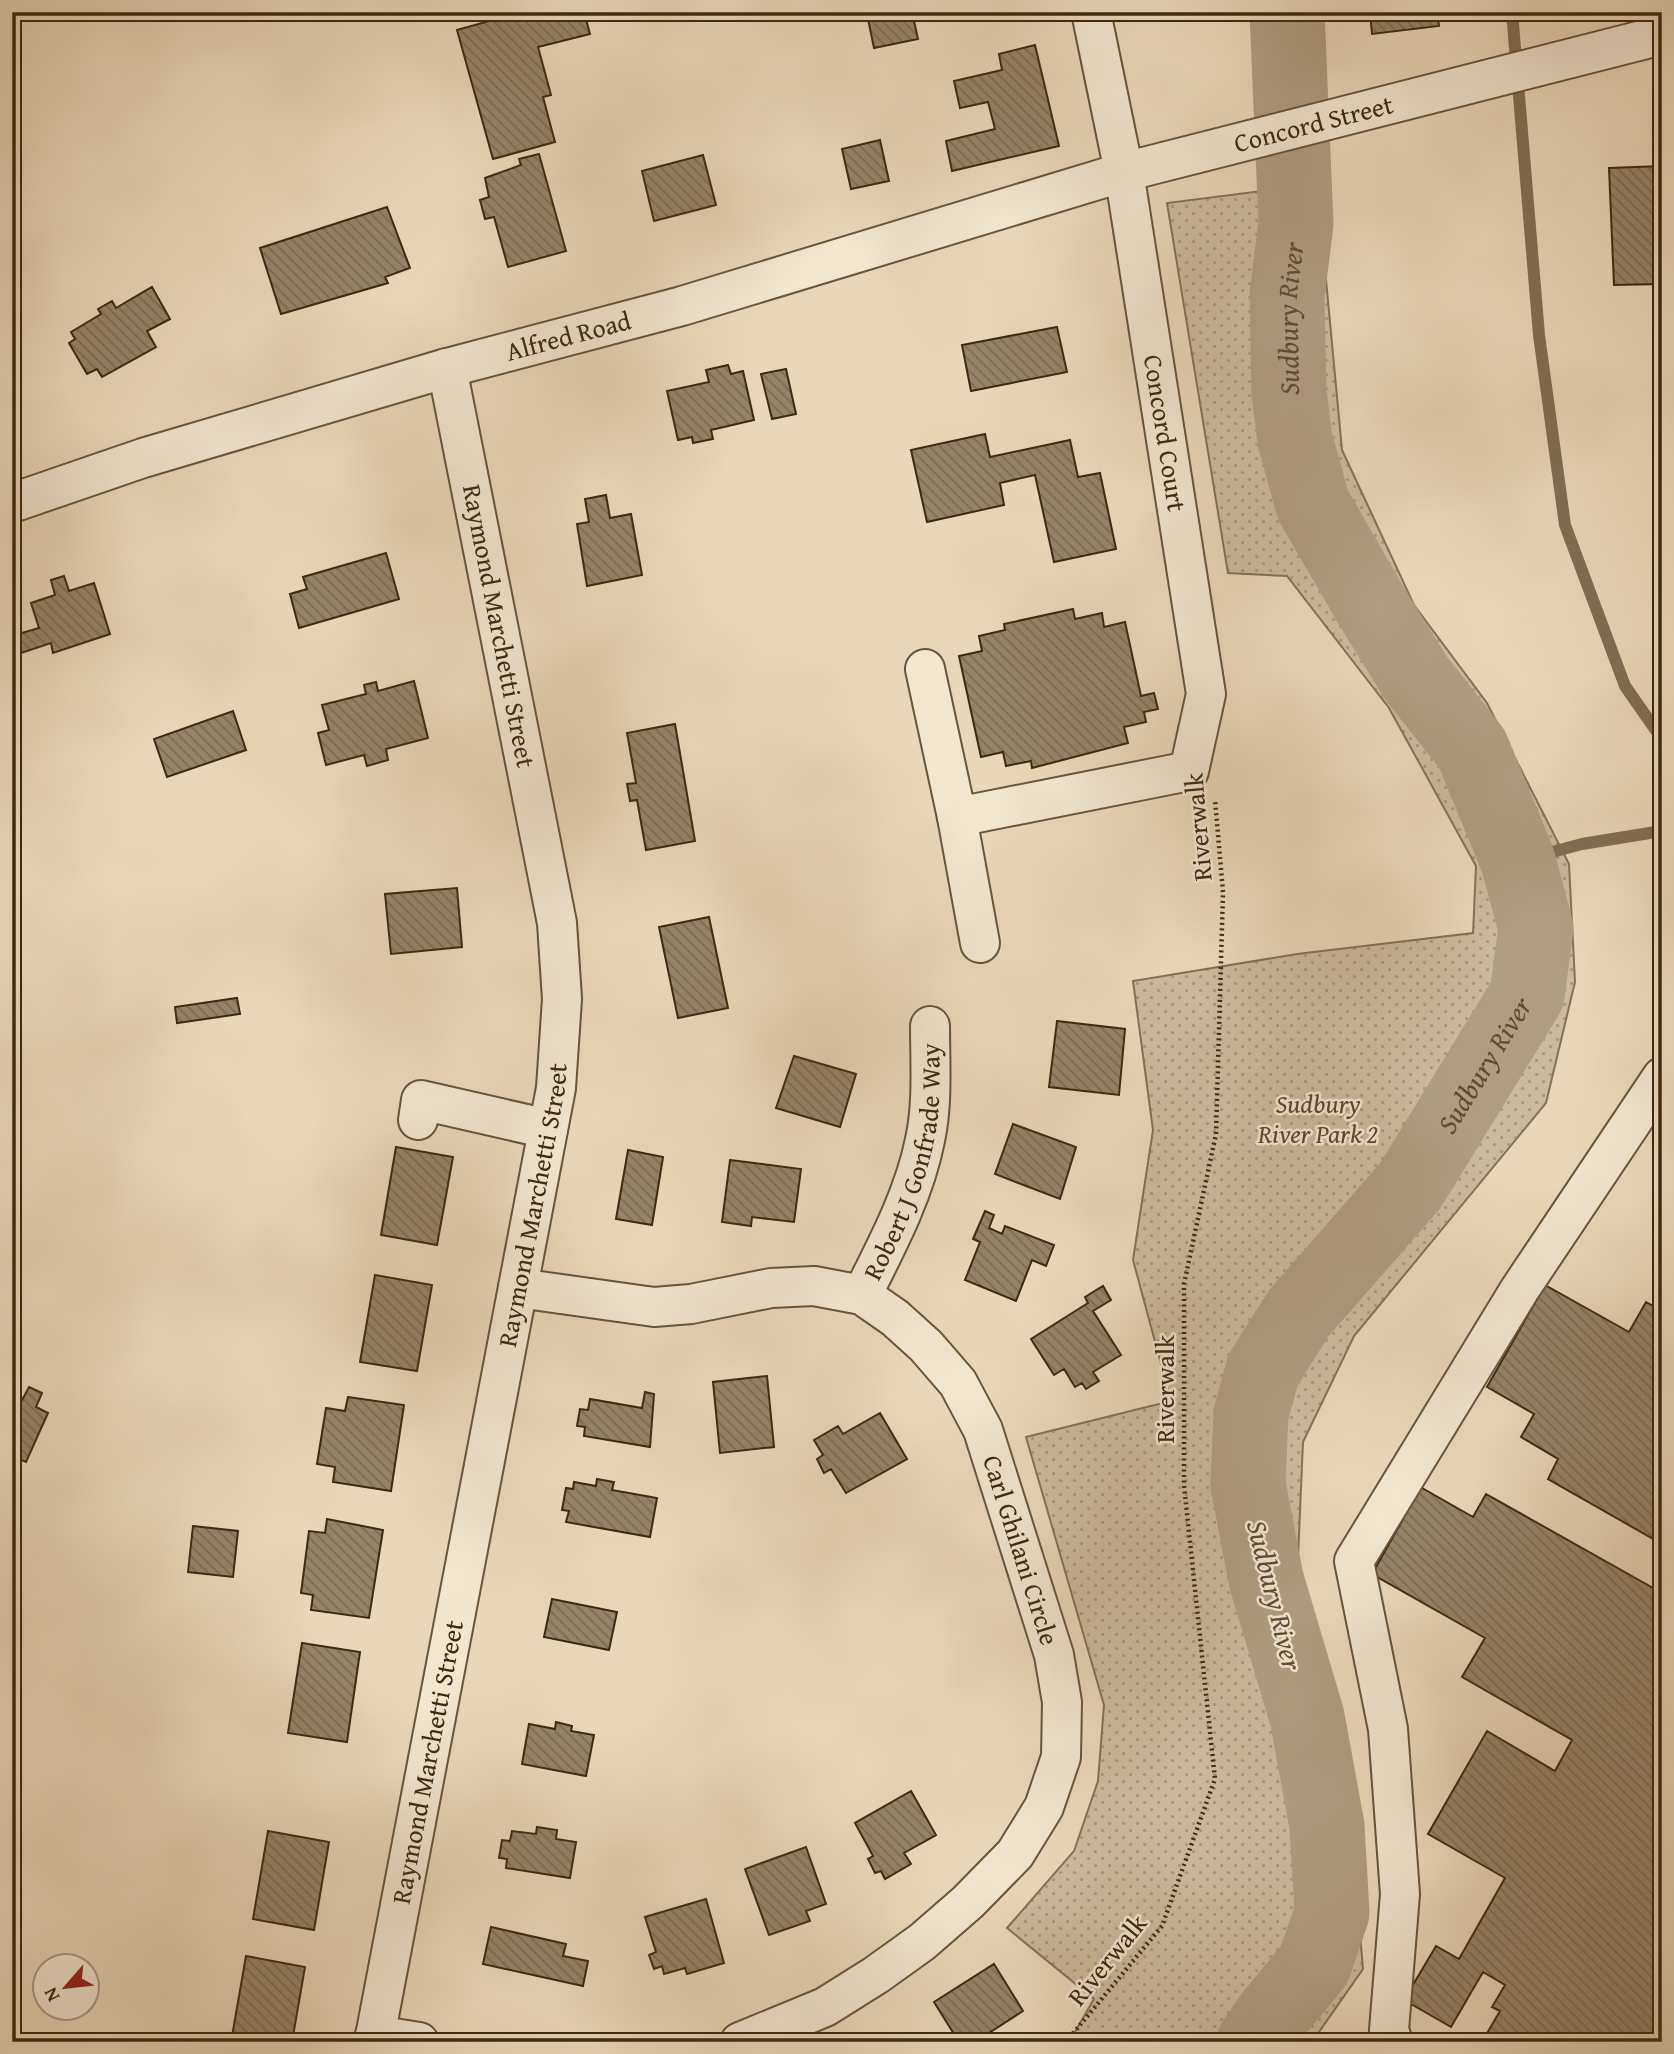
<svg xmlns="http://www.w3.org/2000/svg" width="1674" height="2054" viewBox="0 0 1674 2054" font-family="'Gentium Book Plus',serif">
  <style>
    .park { fill: url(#park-dots); stroke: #837256; stroke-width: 2 }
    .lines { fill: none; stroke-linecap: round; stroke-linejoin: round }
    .stream { stroke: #806f53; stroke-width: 12 }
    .river { stroke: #ae9d7f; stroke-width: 75 }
    .building { fill: url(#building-back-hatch); stroke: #3b2a11; stroke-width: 2 }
    .minor-casing { stroke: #66563a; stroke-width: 42 }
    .path { stroke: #3b2a11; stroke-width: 4.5; stroke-dasharray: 2 3.5; stroke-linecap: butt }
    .minor { stroke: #f1e6d0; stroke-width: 38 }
    .labels { text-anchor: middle; stroke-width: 5; stroke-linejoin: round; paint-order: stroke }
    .street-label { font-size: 26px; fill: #3b2a11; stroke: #f1e6d0 }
    .park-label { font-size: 26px; font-style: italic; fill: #58472d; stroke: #f1e6d0 }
    .water-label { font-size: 28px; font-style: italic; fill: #5e4c32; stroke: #f1e6d0 }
  </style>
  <defs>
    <pattern id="park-dots" width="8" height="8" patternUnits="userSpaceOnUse" patternTransform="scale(1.75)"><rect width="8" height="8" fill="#cbba9b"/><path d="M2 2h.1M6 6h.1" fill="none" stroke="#a6977d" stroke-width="1.8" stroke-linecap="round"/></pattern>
    <pattern id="building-back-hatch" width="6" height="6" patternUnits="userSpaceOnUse" patternTransform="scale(1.75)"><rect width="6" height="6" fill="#958467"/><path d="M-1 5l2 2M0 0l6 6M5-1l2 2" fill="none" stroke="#7b6c53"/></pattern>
  </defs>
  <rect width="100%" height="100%" fill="#e9d8b7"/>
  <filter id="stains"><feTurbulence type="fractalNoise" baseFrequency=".00286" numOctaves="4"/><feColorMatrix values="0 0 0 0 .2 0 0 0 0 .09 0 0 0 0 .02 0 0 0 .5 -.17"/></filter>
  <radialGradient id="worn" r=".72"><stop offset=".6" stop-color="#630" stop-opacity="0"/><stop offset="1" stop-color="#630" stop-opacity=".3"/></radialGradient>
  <path class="park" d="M1317 184 1342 450 1414 605 1487 703 1569 864 1575 982 1546 1103 1354 1336 1303 1442 1298 1558 1348 1789 1363 1969 1312 2042H1069L1094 1999 1007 1928 1074 1851 1098 1781 1104 1705 1026 1437 1171 1401 1133 1260 1153 1130 1133 981 1297 954 1473 933 1476 866 1389 708 1287 576 1228 573 1167 203Z"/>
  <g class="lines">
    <path class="stream" d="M1512 12 1539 335 1565 525 1625 686 1662 739
      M1518 861 1582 844 1662 831"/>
    <path class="river" id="s1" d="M1254 2042 1271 2017 1314 1965 1332 1913 1327 1826 1307 1717 1266 1579 1248 1484 1251 1414 1263 1370 1299 1313 1410 1186 1527 995 1536 928 1518 861 1472 749 1416 678 1372 607 1313 505 1295 440 1289 392 1287 295 1296 224 1287 12"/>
  </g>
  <path class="building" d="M522 12H584L590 34 538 47 551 95 543 97 555 142 493 159 457 30Z
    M900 12H912L918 39 874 48 868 19Z
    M1370 12H1437L1439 26 1372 34Z
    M1035 45 1059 146 952 171 946 141 995 129 988 102 960 108 954 81 1002 70 999 54Z
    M880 140 889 181 851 189 842 149Z
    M539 154 566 251 508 267 494 217 485 219 480 200 489 197 485 178 521 165 519 159Z
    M703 155 716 205 654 221 642 171Z
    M1662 166V284L1614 285 1609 168Z
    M387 207 410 268 385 277 388 283 281 314 260 248Z
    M152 287 170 319 147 331 156 347 102 377 97 369 87 374 69 343 75 339 71 332 101 314 98 309 112 301 116 308Z
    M1057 327 1067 372 971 391 962 345Z
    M728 365 731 374 743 371 754 420 711 430 713 439 693 443 692 437 678 440 667 391 709 382 706 370Z
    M786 369 796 414 772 419 761 374Z
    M985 434 990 457 1070 440 1078 477 1100 473 1116 549 1054 562 1035 475 1000 483 1004 505 927 522 911 450Z
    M606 495 610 518 631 514 642 575 587 586 577 524 589 522 585 499Z
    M386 553 399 599 299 628 290 594 307 589 303 577Z
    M64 576 69 591 94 583 110 634 53 653 51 643 21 653 15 635 39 628 31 603 55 595 51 580Z
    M1073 609 1075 619 1102 613 1104 627 1125 622 1141 696 1154 693 1158 709 1144 712 1146 722 1124 727 1128 743 1032 768 1031 761 1006 766 1003 752 981 757 959 656 982 651 979 636 1005 630 1004 624Z
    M414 681 428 738 386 749 388 760 367 766 364 755 326 765 318 733 329 730 322 705 366 694 364 685 376 682 378 691Z
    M233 711 246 750 167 777 154 739Z
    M675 724 695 841 646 850 637 800 630 801 627 784 636 783 627 733Z
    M457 888 462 947 391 954 385 894Z
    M709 917 728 1008 678 1018 659 927Z
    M237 998 240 1014 177 1023 175 1007Z
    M1057 1021 1125 1029 1119 1095 1049 1087Z
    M794 1056 856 1074 840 1127 776 1108Z
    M1013 1124 1076 1147 1060 1199 995 1174Z
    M396 1147 453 1157 437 1245 381 1235Z
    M628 1150 663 1157 652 1225 616 1219Z
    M730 1160 801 1169 794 1222 752 1217 751 1226 722 1222Z
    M985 1211 994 1215 989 1228 1002 1234 1005 1226 1054 1245 1046 1266 1032 1260 1016 1301 965 1280 980 1242 973 1239Z
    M375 1275 432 1285 417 1371 360 1362Z
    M1545 1285 1629 1332 1646 1302 1662 1311V1544L1548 1479 1558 1459 1521 1437 1534 1414 1487 1387Z
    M1103 1286 1111 1300 1093 1311 1121 1355 1093 1372 1099 1381 1086 1389 1082 1383 1075 1387 1064 1369 1054 1375 1031 1339 1088 1303 1085 1297Z
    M767 1376 774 1447 720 1453 713 1382Z
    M29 1387 42 1393 36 1407 48 1413 26 1462 12 1456V1398L21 1402Z
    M645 1392 654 1394 650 1447 584 1436 585 1427 577 1426 580 1409 588 1410 590 1399 642 1408Z
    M348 1397 404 1405 391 1491 333 1482 335 1467 317 1464 326 1408 345 1411Z
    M880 1413 907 1459 846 1493 831 1469 824 1473 817 1459 823 1455 814 1440 838 1426 843 1434Z
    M597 1479 614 1482 612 1490 657 1498 650 1537 566 1522 569 1511 562 1510 566 1488 573 1489 574 1482 596 1486Z
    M1408 1480 1473 1517 1486 1494 1662 1593V2042H1482L1500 2011 1492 2007 1505 1985 1483 1972 1451 2027 1404 2000 1436 1946 1459 1959 1505 1878 1428 1834 1487 1731 1555 1771 1572 1740 1462 1677 1485 1638 1372 1574 1402 1521 1390 1513Z
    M327 1519 383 1530 369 1618 311 1610 313 1595 301 1593 309 1531 325 1533Z
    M193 1526 238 1531 233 1577 188 1572Z
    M552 1599 617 1612 609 1650 544 1637Z
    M302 1643 360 1652 347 1742 288 1733Z
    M556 1722 572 1726 571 1731 594 1735 586 1776 522 1764 529 1724 555 1729Z
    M911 1791 936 1835 904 1853 911 1864 885 1879 881 1871 875 1873 868 1859 873 1856 855 1823Z
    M537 1827 557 1830 556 1839 576 1842 570 1878 506 1868 507 1859 499 1858 502 1840 510 1841 512 1831 536 1834Z
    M268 1831 329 1842 314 1930 253 1919Z
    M806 1847 826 1904 806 1911 810 1921 769 1935 745 1869Z
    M706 1899 724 1963 687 1974 685 1968 664 1974 662 1966 654 1969 649 1955 656 1952 645 1917Z
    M491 1927 566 1944 563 1956 588 1961 583 1986 483 1964Z
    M246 1956 305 1967 292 2042H231Z
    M994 1964 1023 2011 975 2042H959L934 2002Z"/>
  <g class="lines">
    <g class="minor-casing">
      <g id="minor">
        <path id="s2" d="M12 503 143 458 447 368 682 306 1124 172 1662 35"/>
        <path d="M925 669 957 817 1189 771 1206 694 1124 172 1091 12"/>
        <path d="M957 817 980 943"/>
        <path d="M418 1120 421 1100 548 1129"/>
        <path id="s3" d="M518 1288 654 1307 691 1304 771 1288 814 1286 862 1295 895 1318 926 1346 958 1383 983 1430 1054 1655 1062 1702 1061 1757 1044 1807 1015 1854 968 1902 922 1942 876 1975 825 2007 740 2042"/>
        <path id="s4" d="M862 1295C887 1245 914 1195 925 1140 933 1104 930 1062 930 1026"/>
        <path d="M375 2035 419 2042"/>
        <path id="s5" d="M374 2042 556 1088 562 999 557 923 447 368"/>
        <path d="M1393 2042 1389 2030 1400 1894 1388 1729 1354 1561 1520 1289 1662 1077"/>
      </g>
    </g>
    <path class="path" d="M1066 2042 1162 1926 1215 1779 1184 1485V1284L1216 1134 1223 892 1215 800"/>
    <use href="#minor" class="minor"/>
  </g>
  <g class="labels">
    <g class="street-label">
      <text dy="9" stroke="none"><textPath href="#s2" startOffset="1356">Concord Street</textPath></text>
      <text dy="9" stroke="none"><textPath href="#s2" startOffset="581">Alfred Road</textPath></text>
      <text transform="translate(1165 433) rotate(81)" y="9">Concord Court</text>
      <text transform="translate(499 626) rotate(79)" y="9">Raymond Marchetti Street</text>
      <text transform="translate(1198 827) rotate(-95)" y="9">Riverwalk</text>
      <text dy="9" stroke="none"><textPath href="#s4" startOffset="142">Robert J Gonfrade Way</textPath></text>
      <text dy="9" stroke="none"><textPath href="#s5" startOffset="852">Raymond Marchetti Street</textPath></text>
      <text transform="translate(1165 1389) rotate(-90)" y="9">Riverwalk</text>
      <text dy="9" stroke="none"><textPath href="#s3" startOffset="658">Carl Ghilani Circle</textPath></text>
      <text dy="9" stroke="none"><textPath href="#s5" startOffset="285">Raymond Marchetti Street</textPath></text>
      <text transform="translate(1107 1960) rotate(-51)" y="9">Riverwalk</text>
    </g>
    <g class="park-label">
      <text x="1318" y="1113">Sudbury<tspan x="1318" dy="30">River Park 2</tspan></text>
    </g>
    <g class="water-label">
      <text dy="10" stroke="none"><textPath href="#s1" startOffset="1906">Sudbury River</textPath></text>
      <text dy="10" stroke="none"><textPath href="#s1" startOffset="1085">Sudbury River</textPath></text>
      <text transform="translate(1275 1595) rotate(76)" y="10">Sudbury River</text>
    </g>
  </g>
  <rect width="1674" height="2054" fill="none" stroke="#e9d8b7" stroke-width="42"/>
  <rect x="14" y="14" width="1646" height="2026" fill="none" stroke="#3b2a11" stroke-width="3.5"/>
  <rect x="21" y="21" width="1632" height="2012" fill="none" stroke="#3b2a11" stroke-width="2"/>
  <g transform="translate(66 1987) rotate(242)"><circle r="33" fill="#f1e6d0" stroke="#a89b84" stroke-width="2"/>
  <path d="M0-5L12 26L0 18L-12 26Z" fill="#8f2418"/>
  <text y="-10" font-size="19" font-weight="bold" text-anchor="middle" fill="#3b2a11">N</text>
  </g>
  <rect width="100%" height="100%" filter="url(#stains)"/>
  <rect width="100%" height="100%" fill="url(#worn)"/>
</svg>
